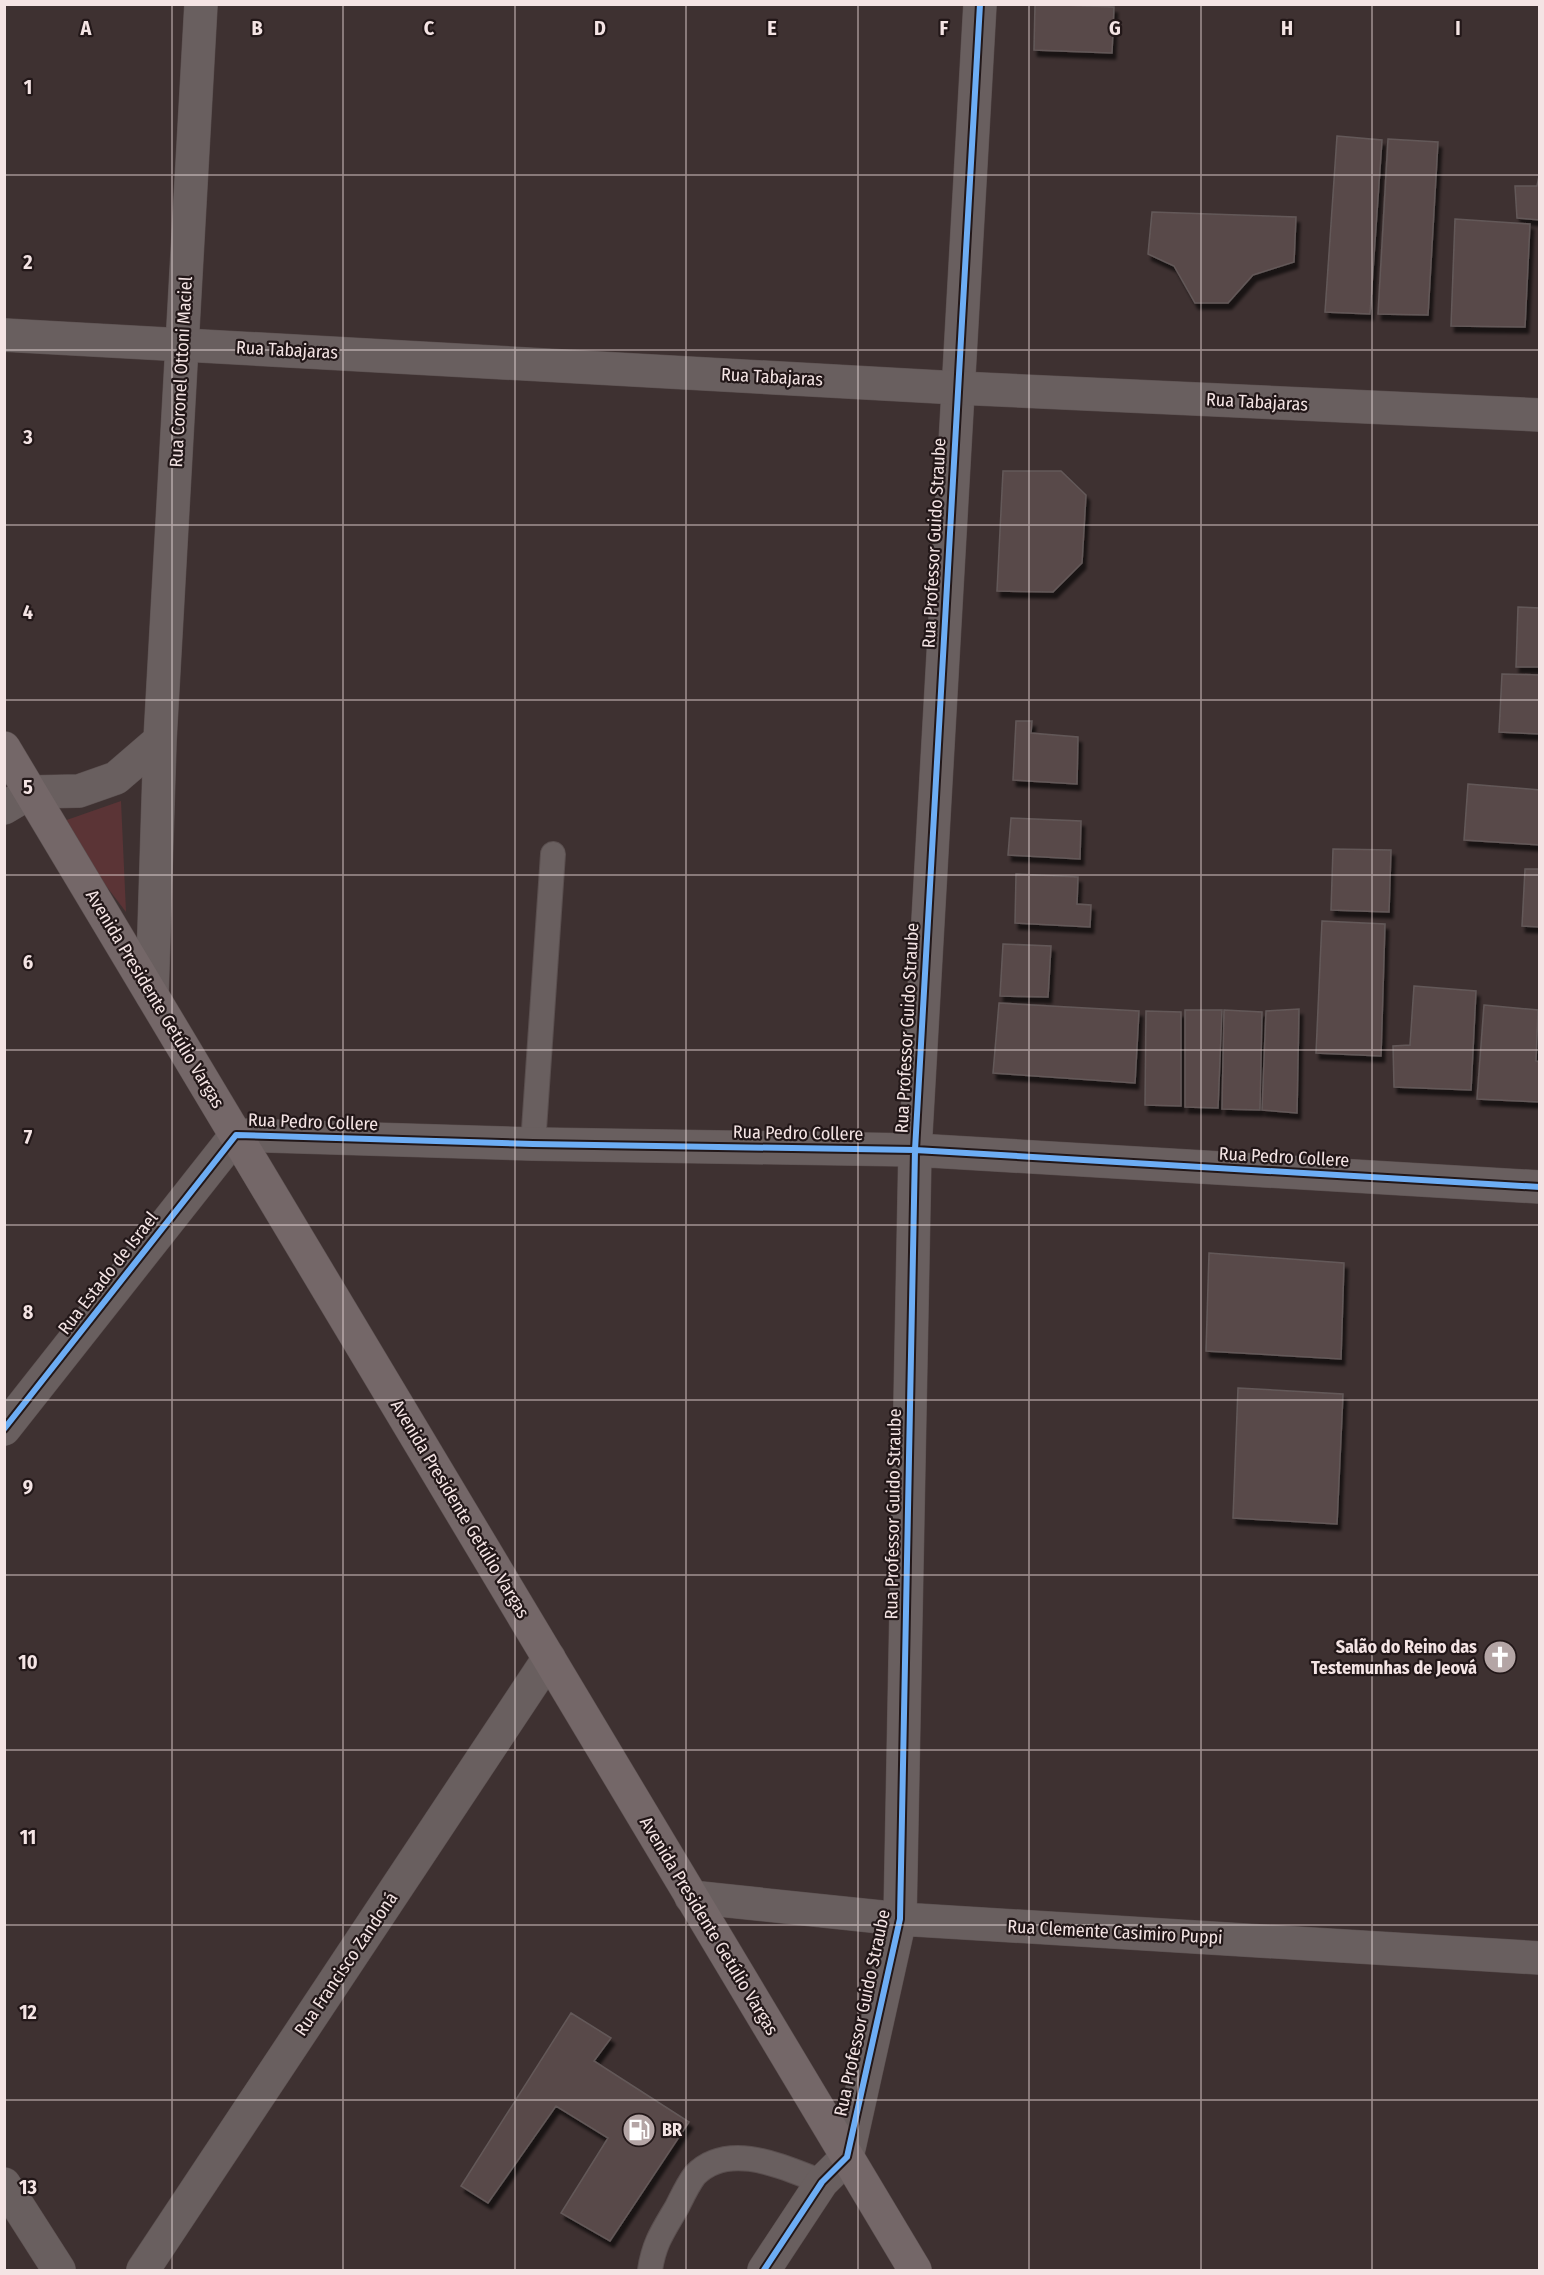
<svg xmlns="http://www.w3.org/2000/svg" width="1544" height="2275" viewBox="0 0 1544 2275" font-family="'Fira Sans Condensed',sans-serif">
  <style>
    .green { fill: #5b3436 }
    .building { fill: #594949; stroke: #635959; stroke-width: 1.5; filter: url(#shadow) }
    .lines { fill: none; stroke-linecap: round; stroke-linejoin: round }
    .service-casing { stroke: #5a4f4f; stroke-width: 26 }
    .minor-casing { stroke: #5a4f4f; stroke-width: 34 }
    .tertiary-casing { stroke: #5a4f4f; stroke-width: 34 }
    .secondary-casing { stroke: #5a4f4f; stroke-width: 34 }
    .service { stroke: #695f5f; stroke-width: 24 }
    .minor { stroke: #695f5f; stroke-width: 33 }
    .tertiary { stroke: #695f5f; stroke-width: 33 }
    .secondary { stroke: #746768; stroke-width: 33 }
    .cycleway-casing { stroke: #221718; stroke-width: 10 }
    .cycleway { stroke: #6dadf4; stroke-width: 6 }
    .grid { fill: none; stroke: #f4e4e4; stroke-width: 1.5; stroke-opacity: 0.55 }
    .labels { text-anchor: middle; stroke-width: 4.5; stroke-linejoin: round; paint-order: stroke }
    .street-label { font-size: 18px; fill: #f4e4e4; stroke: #221718 }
    .poi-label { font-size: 18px; font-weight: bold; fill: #f4e4e4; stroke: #221718; text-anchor: end }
    .grid-label { font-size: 20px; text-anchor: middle; font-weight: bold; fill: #f4e4e4; stroke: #221718; stroke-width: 4.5; stroke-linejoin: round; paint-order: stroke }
  </style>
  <defs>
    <filter id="shadow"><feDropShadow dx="3.5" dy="6" stdDeviation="1.5" flood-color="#0009"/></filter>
  </defs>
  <rect width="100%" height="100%" fill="#3e3131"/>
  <path class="green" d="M121 801 126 912 58 823Z"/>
  <path class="building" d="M1035 4 1114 7 1112 53 1034 50Z
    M1337 136 1382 140 1370 314 1325 312Z
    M1388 139 1438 142 1428 315 1378 314Z
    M1540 171V220L1517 218 1515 186H1537Z
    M1152 212 1296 217 1294 262 1253 275 1228 303H1195L1174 266 1148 254Z
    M1455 219 1530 224 1525 327 1451 326Z
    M1003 471H1061L1086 495 1082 563 1053 592 997 591Z
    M1518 607 1540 608V667H1516Z
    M1502 674 1540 675V734L1499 732Z
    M1016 721H1032L1031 733 1078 737 1077 784 1013 780Z
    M1468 784 1540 790V845L1464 840Z
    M1011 818 1081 821 1080 859 1008 855Z
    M1333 849 1391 850 1389 912 1331 910Z
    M1525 869H1540V927L1522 926Z
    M1016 874 1078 877 1077 904 1091 905 1090 927 1015 923Z
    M1322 921 1385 924 1381 1056 1316 1053Z
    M1003 944 1051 946 1048 997 1000 996Z
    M1414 986 1476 991 1471 1090 1394 1087 1393 1046 1410 1045Z
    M999 1003 1139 1011 1135 1083 993 1073Z
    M1484 1005 1538 1010 1536 1061 1540 1062V1102L1477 1099Z
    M1299 1009 1297 1113 1262 1110 1266 1011Z
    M1185 1010H1222L1218 1108 1185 1107Z
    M1224 1010 1262 1012 1260 1110 1222 1109Z
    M1146 1011 1181 1012V1106L1145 1105Z
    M1209 1253 1344 1263 1341 1359 1206 1351Z
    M1238 1388 1343 1394 1337 1524 1233 1518Z
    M571 2013 611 2038 594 2061 689 2122 610 2241 561 2213 608 2138 556 2106 488 2203 461 2186Z"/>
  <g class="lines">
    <g class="service-casing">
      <path id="service" d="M533 1144 553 854
        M650 2270C654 2243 663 2231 677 2207 682 2197 688 2184 695 2175 729 2140 785 2168 822 2182"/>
    </g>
    <g class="minor-casing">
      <path id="minor" d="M31 792 79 791 116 778 160 740
        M152 995 160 740 201 4
        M4 1429 236 1135 533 1144 915 1150 1540 1187
        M691 1897 900 1919 1540 1958
        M4 2184 59 2270
        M143 2270 549 1658
        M764 2270 822 2182 847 2157 900 1919 915 1150 980 4"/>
    </g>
    <g class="tertiary-casing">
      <path id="tertiary" d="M4 335 958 388 1540 415
        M4 808 31 792"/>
    </g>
    <g class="secondary-casing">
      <path id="secondary" d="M4 748 915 2270"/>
    </g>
    <use href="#service" class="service"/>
    <use href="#minor" class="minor"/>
    <use href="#tertiary" class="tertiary"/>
    <use href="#secondary" class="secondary"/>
    <g class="cycleway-casing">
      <path id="cycleway" d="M4 1429 236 1135 533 1144 915 1150 1540 1187
        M764 2270 822 2182 847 2157 900 1919 915 1150 980 4"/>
    </g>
    <use href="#cycleway" class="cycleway"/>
  </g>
  <path class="grid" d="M172 4V2270M343 4V2270M515 4V2270M686 4V2270M858 4V2270M1029 4V2270M1201 4V2270M1372 4V2270M4 175H1540M4 350H1540M4 525H1540M4 700H1540M4 875H1540M4 1050H1540M4 1225H1540M4 1400H1540M4 1575H1540M4 1750H1540M4 1925H1540M4 2100H1540"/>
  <defs>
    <g id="church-disc" transform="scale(1.725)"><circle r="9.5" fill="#b4a5a5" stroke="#221718"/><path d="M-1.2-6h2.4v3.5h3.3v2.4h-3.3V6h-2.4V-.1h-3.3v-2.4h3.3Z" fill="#fff"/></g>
    <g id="fuel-disc" transform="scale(1.725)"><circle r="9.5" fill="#b4a5a5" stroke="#221718"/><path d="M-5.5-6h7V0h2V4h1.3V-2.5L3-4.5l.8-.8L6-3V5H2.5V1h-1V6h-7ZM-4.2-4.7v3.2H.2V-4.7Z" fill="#fff"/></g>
  </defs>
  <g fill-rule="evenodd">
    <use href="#church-disc" x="1500" y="1657"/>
    <use href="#fuel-disc" x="639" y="2130"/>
  </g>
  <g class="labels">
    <g class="street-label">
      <text transform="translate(287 350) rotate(3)" y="6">Rua Tabajaras</text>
      <text transform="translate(181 372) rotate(-87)" y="6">Rua Coronel Ottoni Maciel</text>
      <text transform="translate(772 377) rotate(3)" y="6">Rua Tabajaras</text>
      <text transform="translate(1257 402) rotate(3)" y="6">Rua Tabajaras</text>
      <text transform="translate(934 543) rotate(-87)" y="6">Rua Professor Guido Straube</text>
      <text transform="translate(155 999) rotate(59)" y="6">Avenida Presidente Getúlio Vargas</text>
      <text transform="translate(907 1028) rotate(-87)" y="6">Rua Professor Guido Straube</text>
      <text transform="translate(313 1122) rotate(2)" y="6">Rua Pedro Collere</text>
      <text transform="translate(798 1133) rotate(1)" y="6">Rua Pedro Collere</text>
      <text transform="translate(1284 1157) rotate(3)" y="6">Rua Pedro Collere</text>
      <text transform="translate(108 1273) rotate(-52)" y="6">Rua Estado de Israel</text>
      <text transform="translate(460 1509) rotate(59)" y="6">Avenida Presidente Getúlio Vargas</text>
      <text transform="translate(893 1514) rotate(-89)" y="6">Rua Professor Guido Straube</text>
      <text transform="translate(709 1926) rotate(59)" y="6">Avenida Presidente Getúlio Vargas</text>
      <text transform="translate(1115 1932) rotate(3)" y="6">Rua Clemente Casimiro Puppi</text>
      <text transform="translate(346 1964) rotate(-56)" y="6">Rua Francisco Zandoná</text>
      <text transform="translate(862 2013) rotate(-78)" y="6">Rua Professor Guido Straube</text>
    </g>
    <g class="poi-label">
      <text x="1477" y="1653">Salão do Reino das<tspan x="1477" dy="21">Testemunhas de Jeová</tspan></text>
      <text x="662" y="2136" text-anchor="start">BR</text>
    </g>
  </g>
  <g class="grid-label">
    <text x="86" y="35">A</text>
    <text x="257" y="35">B</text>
    <text x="429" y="35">C</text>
    <text x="600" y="35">D</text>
    <text x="772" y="35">E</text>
    <text x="944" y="35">F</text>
    <text x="1115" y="35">G</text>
    <text x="1287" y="35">H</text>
    <text x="1458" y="35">I</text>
    <text x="28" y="94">1</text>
    <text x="28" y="269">2</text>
    <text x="28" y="444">3</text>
    <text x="28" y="619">4</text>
    <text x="28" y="794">5</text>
    <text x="28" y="969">6</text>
    <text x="28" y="1144">7</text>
    <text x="28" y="1319">8</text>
    <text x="28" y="1494">9</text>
    <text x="28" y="1669">10</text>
    <text x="28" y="1844">11</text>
    <text x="28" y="2019">12</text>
    <text x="28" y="2194">13</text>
  </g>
  <rect width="1544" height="2275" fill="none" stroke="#f4e4e4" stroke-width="12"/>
</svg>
